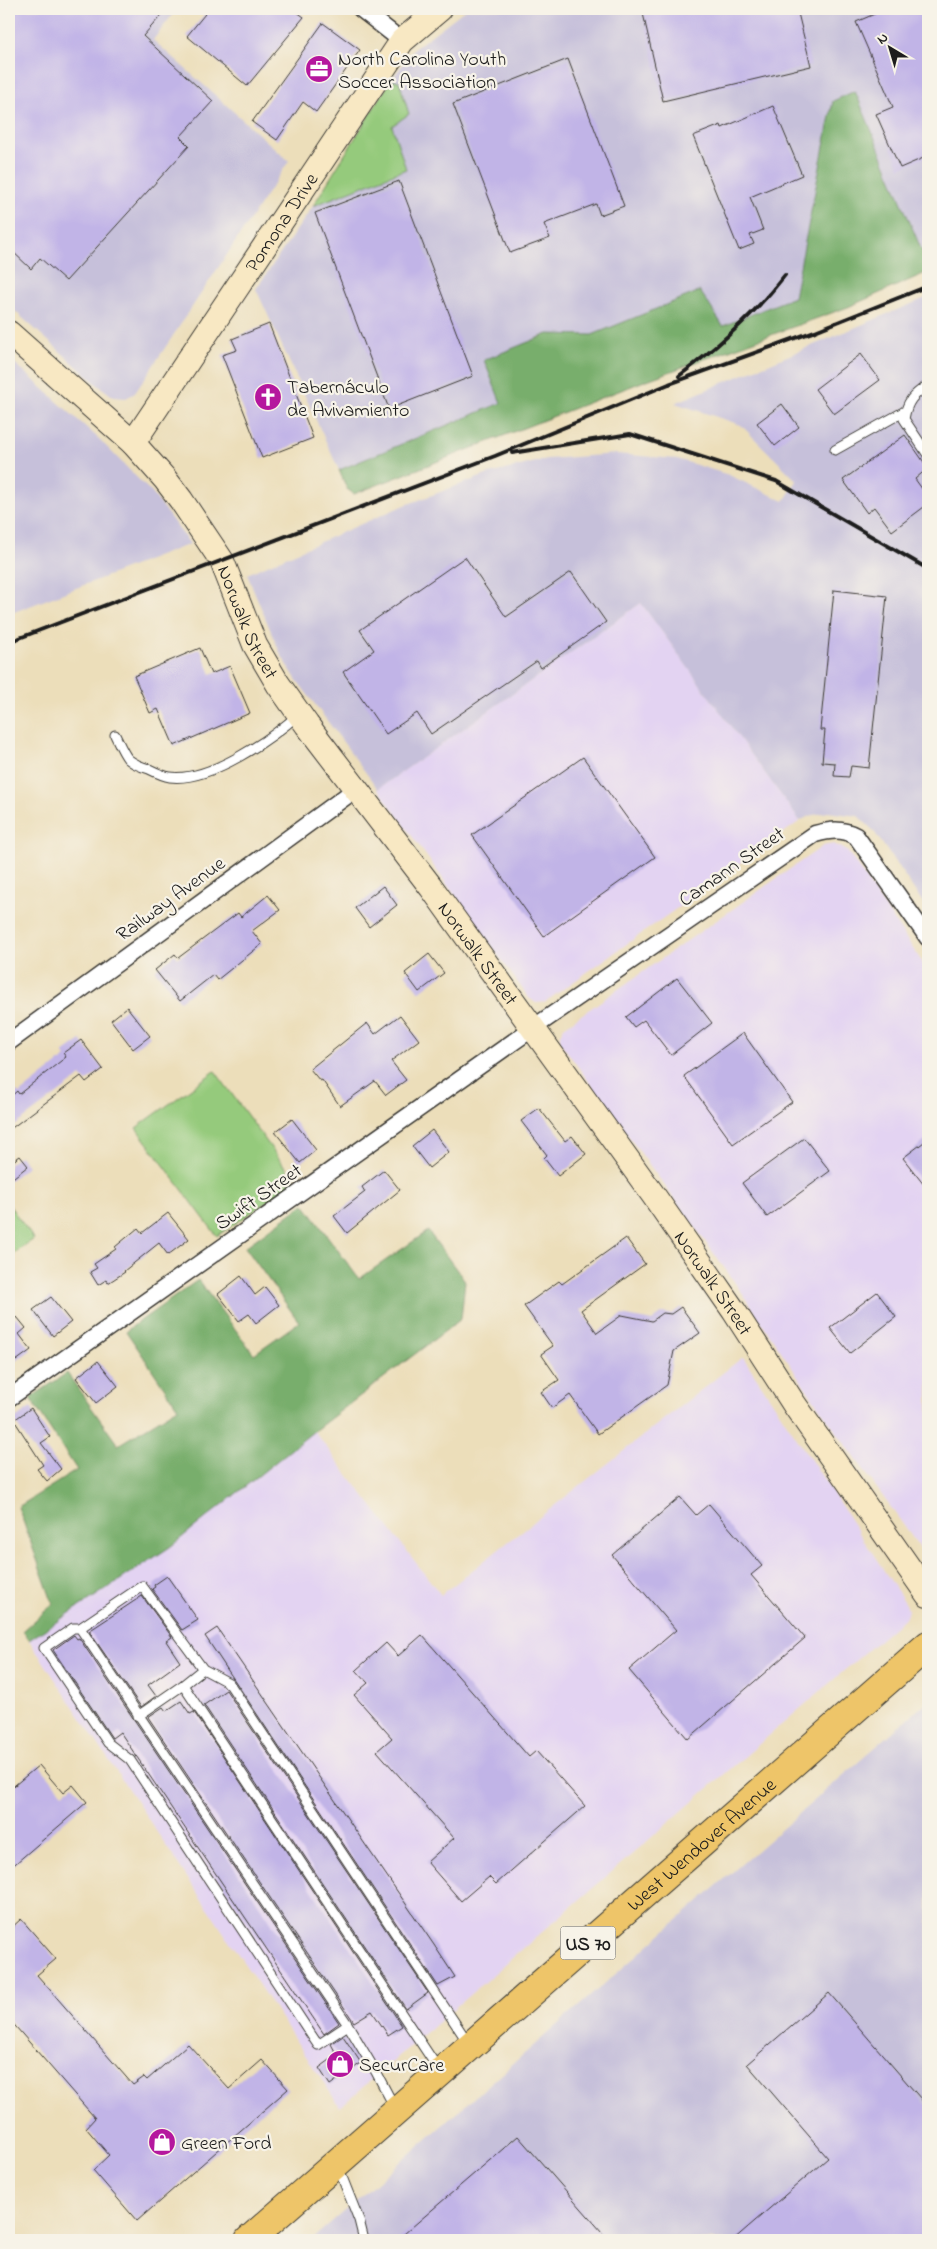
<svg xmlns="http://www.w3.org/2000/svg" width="937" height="2249" viewBox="0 0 937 2249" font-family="'Indie Flower',sans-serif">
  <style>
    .built { fill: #e3d3f2 }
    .industrial { fill: #c6c0da }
    .green { fill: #95ca7c; stroke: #58734c }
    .forest { fill: #78ae6c; stroke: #4a6544 }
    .building { fill: #c1b4e7 }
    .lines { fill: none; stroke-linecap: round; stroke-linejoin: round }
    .lane-casing { stroke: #3b3934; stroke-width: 11 }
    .street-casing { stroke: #3b3934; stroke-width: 19 }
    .secondary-casing { stroke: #3b3934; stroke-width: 26 }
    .highway-casing { stroke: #3b3934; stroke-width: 30 }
    .lane { stroke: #fff; stroke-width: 9 }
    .street { stroke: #fff; stroke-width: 16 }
    .secondary { stroke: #f8e8c3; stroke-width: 24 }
    .highway { stroke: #eec569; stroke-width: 28 }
    .rail { stroke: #1c1c1c; stroke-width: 4 }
    .labels { text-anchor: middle; stroke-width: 4.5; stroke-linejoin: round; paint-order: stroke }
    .shield { fill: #f7f3e8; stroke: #5e5c59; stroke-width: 1 }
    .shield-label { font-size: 19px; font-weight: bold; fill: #1c1c1c }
    .poi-label { font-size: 20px; fill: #1c1c1c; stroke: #f7f3e8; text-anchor: start }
    .street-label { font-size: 20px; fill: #1c1c1c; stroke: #f7f3e8 }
  </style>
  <rect width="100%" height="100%" fill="#f7f3e8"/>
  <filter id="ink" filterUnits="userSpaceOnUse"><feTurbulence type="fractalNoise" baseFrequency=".02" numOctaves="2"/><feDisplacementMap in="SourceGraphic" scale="10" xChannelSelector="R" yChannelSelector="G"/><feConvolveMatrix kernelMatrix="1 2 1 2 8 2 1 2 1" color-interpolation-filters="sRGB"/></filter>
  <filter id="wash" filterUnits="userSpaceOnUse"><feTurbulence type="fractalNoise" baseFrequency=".0096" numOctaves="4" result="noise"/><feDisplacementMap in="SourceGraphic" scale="20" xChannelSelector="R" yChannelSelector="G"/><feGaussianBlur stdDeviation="1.12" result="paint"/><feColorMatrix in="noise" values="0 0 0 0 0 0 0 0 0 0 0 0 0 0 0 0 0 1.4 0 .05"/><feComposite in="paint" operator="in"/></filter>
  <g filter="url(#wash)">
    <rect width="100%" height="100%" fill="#ecdeba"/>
    <path class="built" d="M641 603 800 821 545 1002 536 1003 529 998 378 789Z
      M834 844 848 852 928 971V1557L920 1548 818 1406 731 1277 560 1042V1034L564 1027 823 846Z
      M743 1357 906 1604 908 1610 906 1617 340 2107 29 1640 170 1547 314 1431 441 1595Z"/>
    <path class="industrial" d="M9 9H177L153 40 289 161 135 393 126 398 114 397 98 385 9 306Z
      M466 9H928V249L922 252 855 91 833 101 794 297 722 326 700 291 592 335 547 334 484 360 502 403 339 470 256 289 313 206 406 169 392 126 399 81 391 80 415 48Z
      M928 297V910L873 830 858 816 828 812 809 816 800 821 641 603 378 789 296 679 280 653 247 574 400 507 486 475 547 459 616 454 677 459 729 475 784 501 797 481 741 425 675 403Z
      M9 358 98 438 152 493 190 544 9 614Z
      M928 1702V2240H311L926 1703Z"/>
    <path class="green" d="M391 80 399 81 409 114 392 126 406 169 313 206Z
      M215 1071 296 1182 217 1236 136 1128Z
      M9 1205 34 1239 9 1257Z"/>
    <path class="forest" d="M855 91 922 251 928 249V272L848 307 647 380 354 494 347 489 339 470 501 403 484 360 548 334 592 335 700 291 723 326 794 297 833 101Z
      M304 1204 359 1279 428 1231 465 1281 461 1319 314 1431 170 1547 29 1640 23 1631 53 1604 18 1507 77 1470 30 1398 67 1373 118 1445 178 1408 126 1331 198 1280 254 1354 299 1322 245 1247Z"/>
    <g id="blocks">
      <path class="building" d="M9 9H167L143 36 213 101 180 137 189 146 66 281 40 258 31 269 9 248Z
        M209 9H293L304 17 247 86 187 36Z
        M642 9H797L811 66 663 101Z
        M886 9H918L921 16 928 13V156L900 168 876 114 893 107 856 22Z
        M323 23 360 50 316 112 303 102 277 140 252 122Z
        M568 59 624 206 600 215 596 204 544 224 550 238 510 253 453 104Z
        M773 106 802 175 750 197 763 230 750 235 754 244 739 250 693 136 721 125 722 128Z
        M399 181 473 376 389 409 315 213Z
        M269 324 313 438 262 458 222 355 237 350 232 339Z
        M861 354 880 380 834 414 815 389Z
        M782 404 799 427 775 446 757 423Z
        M905 435 928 468 915 479 928 497V504L892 531 874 507 867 513 843 480Z
        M465 557 506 617 571 572 606 622 541 668 537 661 431 734 417 713 386 734 343 672 374 650 360 630Z
        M834 590 887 596 869 768 851 766 849 777 834 776 835 763 822 762 825 730H820Z
        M200 648 211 674 230 666 250 713 174 746 158 709 150 713 134 676Z
        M583 757 655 857 544 936 472 835Z
        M383 886 397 905 369 927 355 908Z
        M268 895 280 910 252 931 262 944 217 980 213 975 180 1001 155 970 175 954 178 958 238 913 241 917Z
        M429 954 444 973 419 992 405 973Z
        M677 978 712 1023 671 1055 644 1020 634 1027 626 1017Z
        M127 1007 150 1036 133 1049 111 1020Z
        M400 1015 419 1040 391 1061 406 1080 386 1095 375 1081 340 1106 322 1080 320 1081 310 1069 367 1023 375 1034Z
        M743 1033 792 1102 733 1144 684 1076Z
        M81 1040 103 1069 86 1082 81 1076 9 1130V1098L17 1091 19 1094 66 1057 63 1053Z
        M539 1108 565 1141 572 1136 586 1154 558 1176 544 1158 547 1155 521 1121Z
        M292 1119 316 1150 300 1163 275 1132Z
        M432 1130 449 1152 429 1168 412 1146Z
        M804 1138 830 1171 767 1217 742 1183Z
        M928 1139V1190L903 1158Z
        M20 1156 28 1166 9 1181V1164Z
        M384 1170 400 1190 347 1233 334 1216 365 1192 362 1187Z
        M168 1213 189 1239 168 1255 159 1243 124 1271 125 1272 108 1283 106 1280 98 1285 90 1272 97 1268 94 1264 116 1249 115 1247 138 1228 142 1233Z
        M626 1238 645 1264 581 1310 597 1333 622 1315 652 1321 663 1313 671 1314 681 1307 700 1333 674 1351 667 1385 598 1434 570 1395 552 1408 541 1392 559 1380 541 1354 553 1346 524 1306 559 1281 562 1284Z
        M241 1276 255 1295 265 1287 279 1305 256 1323 249 1314 239 1321 218 1294Z
        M877 1292 896 1317 850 1353 830 1328Z
        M51 1297 71 1322 53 1336 33 1310Z
        M17 1317 26 1328 19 1334 31 1350 16 1361 9 1351V1321Z
        M98 1361 118 1386 96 1403 76 1378Z
        M31 1408 50 1437 41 1443 61 1469 47 1481 37 1469 43 1465 14 1420Z
        M680 1497 696 1515 709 1504 762 1566 751 1575 805 1638 688 1739 629 1670 676 1630 612 1555Z
        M167 1576 198 1620 182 1630 152 1589 155 1587 154 1585Z
        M142 1596 172 1637 166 1641 180 1662 148 1685 156 1696 141 1707 89 1631Z
        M217 1628 434 1945 455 1977 438 1986 205 1636Z
        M74 1635 77 1639 79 1638 339 2023 324 2034 120 1732 112 1738 53 1650Z
        M422 1635 529 1757 536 1751 585 1806 496 1884 489 1877 461 1901 427 1862 454 1838 377 1751 392 1738 354 1695 368 1683 356 1670 386 1643 398 1656Z
        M226 1690 428 1993 406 2009 204 1705Z
        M181 1701 190 1714 194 1712 402 2026 388 2035 372 2011 354 2022 148 1717 163 1707 166 1711Z
        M39 1765 63 1793 73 1785 87 1802 9 1869V1790Z
        M21 1919 56 1959 37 1975 133 2085 144 2077 147 2080 188 2044 229 2089 262 2060 288 2089 137 2221 93 2170 109 2155 86 2128 95 2118 9 2019V1930Z
        M829 1993 928 2107V2240H733L828 2158 747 2064Z
        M343 2036 361 2063 330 2085 319 2068 337 2055 331 2044Z
        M518 2136 609 2240H397Z"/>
    </g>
  </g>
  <g filter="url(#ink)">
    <use href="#blocks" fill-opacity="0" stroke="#3b3934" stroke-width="1"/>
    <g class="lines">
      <g class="lane-casing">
        <path id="lane" d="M928 385C913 395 907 401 904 419L928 455
          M835 450 905 411
          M115 735C119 743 123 753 128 759 134 764 142 767 149 769 155 772 163 776 170 777 210 782 271 739 299 714
          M80 1628H73L44 1648 108 1743 130 1760 318 2045 348 2025
          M183 1685 203 1669
          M138 1716 183 1685 439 2070
          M395 2108 376 2072 348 2025 80 1628 142 1586 203 1669 229 1683 469 2044
          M338 2167 359 2220 364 2240"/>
      </g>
      <g class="street-casing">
        <path id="street" d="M361 9 402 41
          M9 1042 356 789
          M9 1398 533 1028 815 834C830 830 842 828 856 836L928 938"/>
      </g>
      <g class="secondary-casing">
        <g id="secondary">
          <path id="s1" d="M9 333 133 443 165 479 181 500 222 561 255 645 278 684 307 725 431 887 654 1196 734 1311 794 1404 928 1595"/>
          <path id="s2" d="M133 443 402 41 440 9"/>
        </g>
      </g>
      <g class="highway-casing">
        <g id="highway">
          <path id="s3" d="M249 2240 928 1645"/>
        </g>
      </g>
      <use href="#lane" class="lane"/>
      <use href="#street" class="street"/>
      <use href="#secondary" class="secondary"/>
      <use href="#highway" class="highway"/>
      <path class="rail" d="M679 376C719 346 754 315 785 275
        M512 453 630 434 776 481 928 569
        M9 642 495 456 669 384 815 331 928 286"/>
    </g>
  </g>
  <defs>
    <g id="office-disc" transform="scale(1.4375)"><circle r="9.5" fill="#b5179e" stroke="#f7f3e8"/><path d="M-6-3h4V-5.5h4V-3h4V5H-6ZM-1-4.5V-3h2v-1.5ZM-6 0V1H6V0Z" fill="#fff"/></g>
    <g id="church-disc" transform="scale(1.4375)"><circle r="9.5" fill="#b5179e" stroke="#f7f3e8"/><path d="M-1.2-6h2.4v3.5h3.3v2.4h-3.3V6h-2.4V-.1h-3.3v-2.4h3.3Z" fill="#fff"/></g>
    <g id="shop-disc" transform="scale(1.4375)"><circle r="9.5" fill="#b5179e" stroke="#f7f3e8"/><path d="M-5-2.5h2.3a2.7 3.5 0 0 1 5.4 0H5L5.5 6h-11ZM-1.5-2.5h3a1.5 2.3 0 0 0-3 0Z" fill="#fff"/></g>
  </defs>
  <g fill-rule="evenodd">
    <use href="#office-disc" x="319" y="69"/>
    <use href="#church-disc" x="268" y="397"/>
    <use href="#shop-disc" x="340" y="2064"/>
    <use href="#shop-disc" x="162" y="2142"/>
  </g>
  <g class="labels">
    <rect class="shield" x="560.5" y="1926.5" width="55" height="33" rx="4"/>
    <g class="shield-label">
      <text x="588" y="1950">US 70</text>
    </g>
    <g class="poi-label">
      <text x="338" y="65">North Carolina Youth<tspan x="338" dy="23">Soccer Association</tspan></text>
      <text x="287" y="393">Tabernáculo<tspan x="287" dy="23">de Avivamiento</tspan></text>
      <text x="359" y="2071">SecurCare</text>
      <text x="181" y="2149">Green Ford</text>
    </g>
    <g class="street-label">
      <text dy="7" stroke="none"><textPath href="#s2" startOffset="266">Pomona Drive</textPath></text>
      <text dy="7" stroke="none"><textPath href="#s1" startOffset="380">Norwalk Street</textPath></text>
      <text transform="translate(731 866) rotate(-35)" y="7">Camann Street</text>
      <text transform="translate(170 898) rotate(-36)" y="7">Railway Avenue</text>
      <text dy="7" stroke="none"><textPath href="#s1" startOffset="785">Norwalk Street</textPath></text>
      <text transform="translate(258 1196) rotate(-35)" y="7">Swift Street</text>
      <text dy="7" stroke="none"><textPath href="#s1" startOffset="1190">Norwalk Street</textPath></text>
      <text dy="7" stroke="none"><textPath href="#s3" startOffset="601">West Wendover Avenue</textPath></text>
    </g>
  </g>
  <rect width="937" height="2249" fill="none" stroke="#f7f3e8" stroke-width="30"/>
  <g transform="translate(890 48) rotate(322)" stroke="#f7f3e8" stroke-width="4" paint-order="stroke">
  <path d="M0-4L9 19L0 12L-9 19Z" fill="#1c1c1c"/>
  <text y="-8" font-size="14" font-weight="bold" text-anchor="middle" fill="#1c1c1c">N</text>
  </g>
</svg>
